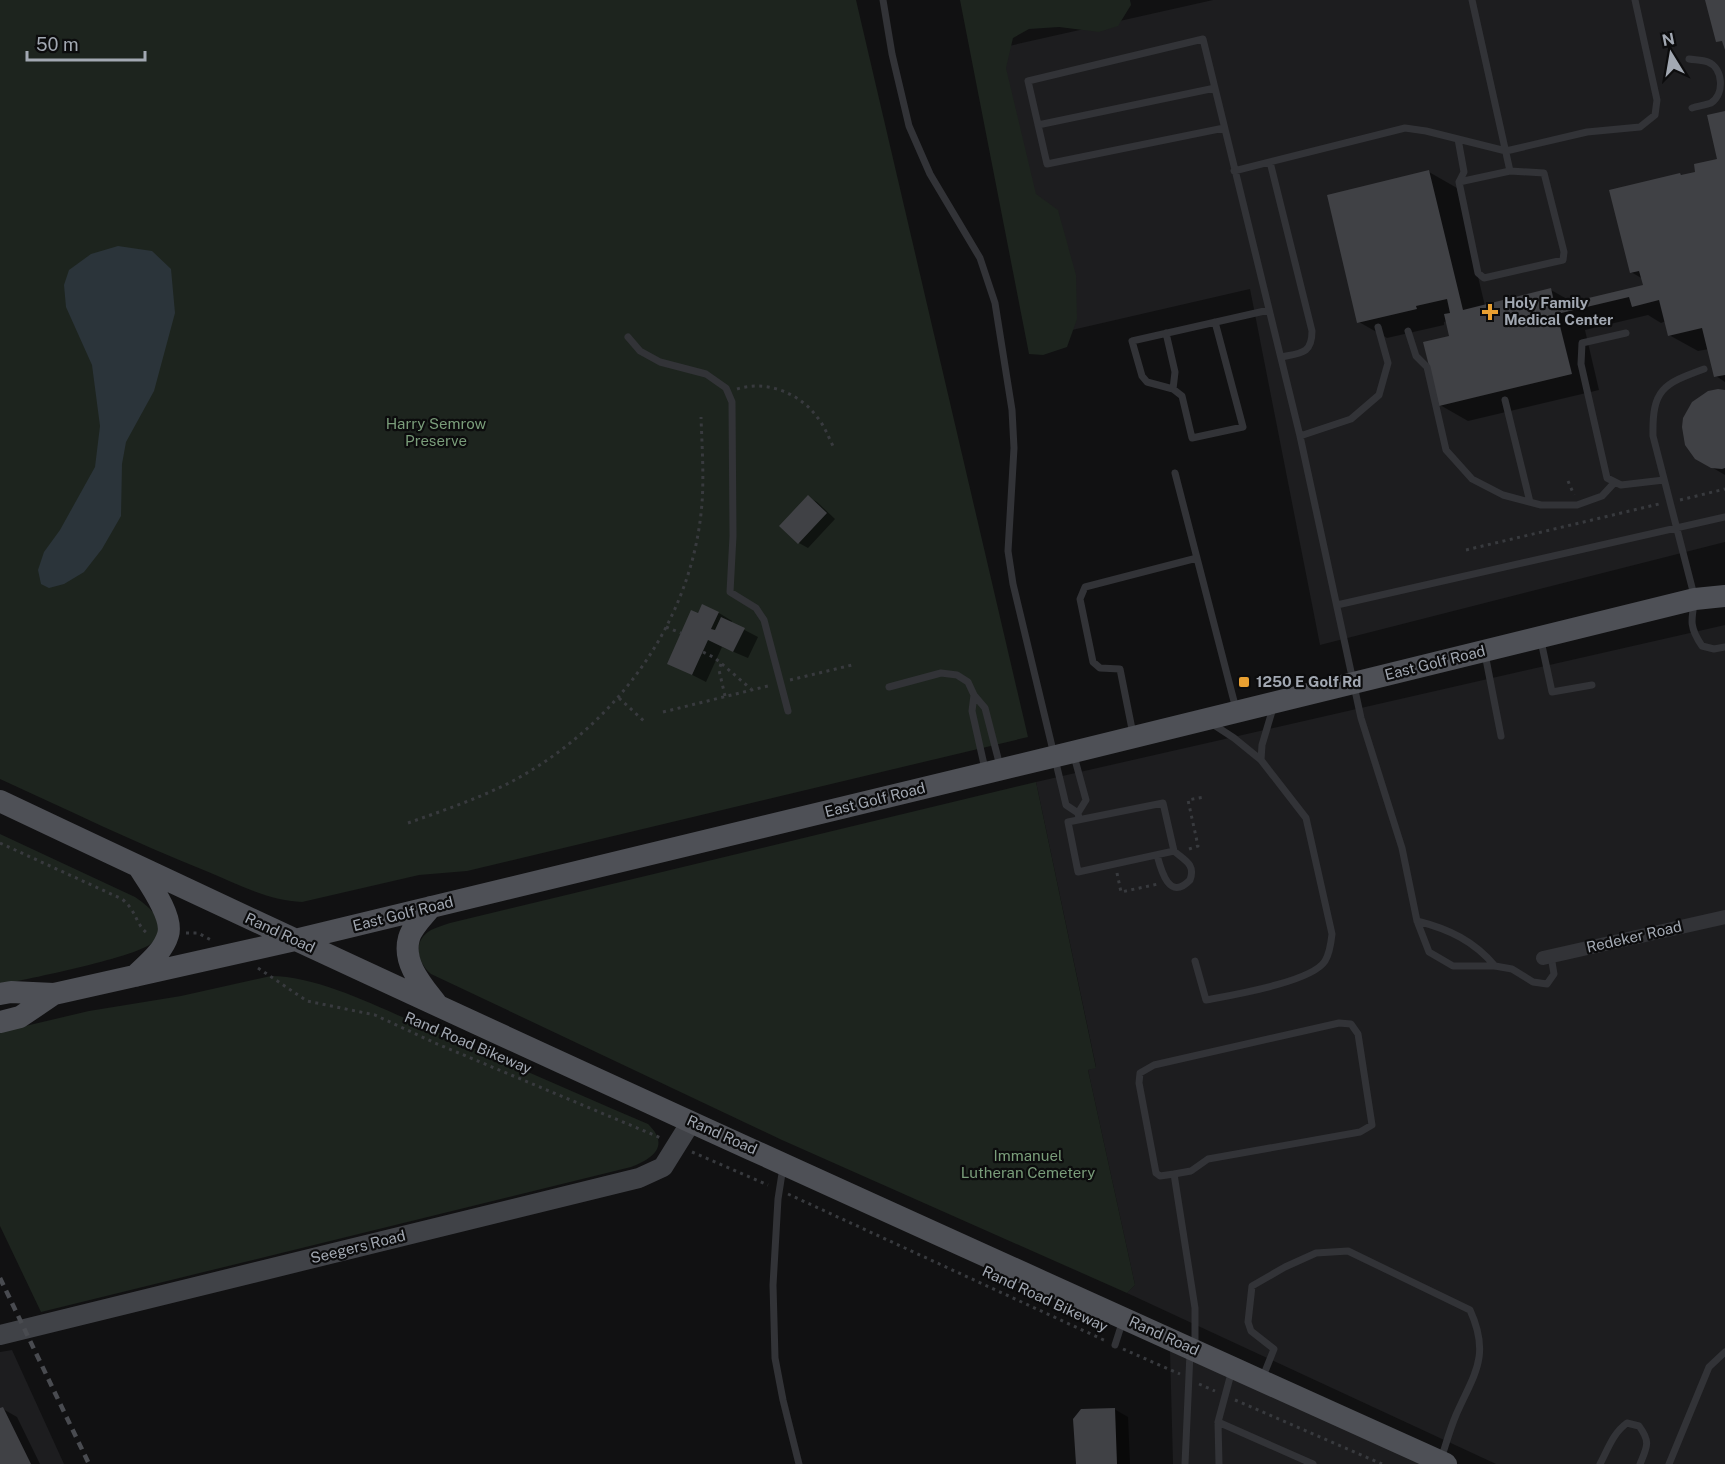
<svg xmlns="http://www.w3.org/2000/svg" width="1725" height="1464" viewBox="0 0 1725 1464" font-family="'Public Sans',sans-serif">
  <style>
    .built { fill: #1d1d1f }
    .green { fill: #1d241e }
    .water { fill: #2b343a }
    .shadow { fill: #0007 }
    .building { fill: #404145 }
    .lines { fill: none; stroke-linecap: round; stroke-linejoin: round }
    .path { stroke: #383a3e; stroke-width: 3; stroke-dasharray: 3 4.5; stroke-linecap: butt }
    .lane { stroke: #323337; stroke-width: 7 }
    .street { stroke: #323337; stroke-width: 14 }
    .secondary { stroke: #404247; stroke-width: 20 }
    .primary { stroke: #4e5056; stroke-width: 22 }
    .rail { stroke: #494b50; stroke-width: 4.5; stroke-dasharray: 8 6; stroke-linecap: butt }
    .poi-dot { fill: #e9a031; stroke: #0c0c0d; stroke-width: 2 }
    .labels { text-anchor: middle; stroke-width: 4.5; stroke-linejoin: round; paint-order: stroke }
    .poi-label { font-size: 15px; font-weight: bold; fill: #a2a8b2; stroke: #0c0c0d; text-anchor: start }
    .park-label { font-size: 15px; fill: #7a9d7a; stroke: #0c0c0d }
    .street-label { font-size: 15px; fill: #a2a8b2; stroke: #0c0c0d }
  </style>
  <rect width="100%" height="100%" fill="#111112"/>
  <path class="built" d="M1213 0H1725V542L1320 645 1250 289 1046 336 991 50Z
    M1725 625V1464H1496L1127 1293 1135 1285 1088 1070 1096 1067 1036 782Z
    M12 1350 64 1464H0V1352Z
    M1170 1351 1425 1464H1173Z"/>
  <path class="green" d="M0 0H856L1028 737 467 871 419 875 302 902C267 900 237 884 206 871 136 843 68 810 0 779Z
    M960 0H1130L1131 5 1118 26 1099 32 1059 27 1029 29 1013 38 1006 68 1036 194 1058 210 1076 275 1077 319 1067 347 1043 355 1029 354Z
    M1036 782 1096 1068 1088 1070 1135 1285 1127 1293 782 1140 431 974C417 962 412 941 431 930 437 927 444 925 450 923Z
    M0 834 135 897C150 907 169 923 154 941 142 957 25 979 0 985Z
    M271 976C320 976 384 1010 430 1029 503 1061 575 1093 648 1124 671 1146 652 1159 631 1167L41 1312 0 1226V1032L89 1011 181 996Z"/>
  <path class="water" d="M118 246 152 251 171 269 175 313 154 391 126 442 122 464 121 516 102 549 84 572 64 584 49 588 41 584 38 570 44 552 60 530 95 467 100 426 92 365 66 307 64 285 69 270 91 254Z"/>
  <path class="shadow" d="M1725 112V382L1716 376 1709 349 1698 351 1669 335 1666 321 1661 323 1648 315 1585 330 1599 390 1468 421 1440 405 1451 337 1447 321 1444 322V325L1387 338 1359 322 1429 172 1457 188 1485 306 1551 290 1574 303 1644 286 1643 279 1631 272 1680 174 1683 176 1697 173 1719 160Z
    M1725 391V475L1696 458Z
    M808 497 817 502 835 519 808 548 799 543Z
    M702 606 719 613 732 621 731 623 758 637 748 658 722 647 706 682 669 663Z
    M3 1409 17 1417 40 1464H0V1410Z
    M1114 1409 1128 1417 1130 1464H1078Z"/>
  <path class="building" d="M1705 0H1725V50L1722 41 1716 42Z
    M1725 111V375L1714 377 1702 328 1668 336 1659 300 1632 307 1629 297 1557 314 1572 374 1439 406 1423 342 1449 336 1444 314 1450 313 1447 299 1416 306 1417 309 1357 323 1327 195 1429 170 1463 310 1551 288 1555 306 1643 285 1639 271 1630 273 1609 190 1680 173 1681 175 1695 172 1694 164 1717 159 1707 115Z
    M1718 389 1725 390V468L1722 469 1711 468 1695 459 1685 445 1682 427 1683 418 1692 402 1708 391Z
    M808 495 827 513 798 544 779 526Z
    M702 604 719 612 711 629 715 630 721 617 745 628 733 652 708 640 692 675 667 664 691 610 698 613Z
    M3 1407 31 1464H0V1408Z
    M1115 1408 1117 1464H1076L1073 1419 1081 1409Z"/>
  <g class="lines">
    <path class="path" d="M737 389C765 380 799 392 817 417 824 425 828 436 833 446
      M1568 481 1574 495
      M1680 500 1725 489
      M1466 550 1659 504
      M666 627 681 633
      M703 652 715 658 751 689
      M721 664 719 670 725 696
      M790 680 852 665
      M619 698 645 722
      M663 712 772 685
      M408 823C442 811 477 799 509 783 614 728 693 623 702 503 704 475 702 446 701 417
      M0 843 122 899C137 911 135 924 148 934
      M1189 849 1198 846 1188 800 1204 797
      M1117 873 1121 892 1158 884
      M186 933H198L211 940
      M258 968 307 1001 375 1015 435 1043 661 1138
      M692 1152 768 1185
      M788 1194 1106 1341
      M1123 1349 1180 1374
      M1199 1384 1215 1391
      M1235 1400 1382 1464"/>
    <path class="lane" d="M883 0 892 54 909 126 930 174 980 258 995 303 1012 410 1014 448 1008 551 1013 584 1062 788 1066 805 1078 813 1079 819
      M1689 59C1695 60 1703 60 1708 62 1723 68 1725 94 1711 103 1706 105 1698 106 1692 108
      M1038 125 1215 88
      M1224 128 1047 164 1028 81 1203 39 1300 436 1361 718 1402 848 1417 921 1429 952 1453 966H1495L1512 969 1533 982 1547 984 1554 974 1551 956
      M1458 139 1464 172 1459 182 1478 273 1484 278 1563 260 1564 252 1544 173 1510 171 1472 0
      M1270 162 1312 331C1312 354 1301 353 1281 357
      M1234 171 1405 128 1426 131 1506 151 1587 132 1640 127 1655 115 1657 100 1635 0
      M1459 182 1510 171
      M1215 322 1243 427 1192 438 1182 396 1173 389 1147 382 1142 376 1132 341 1269 310
      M1408 331 1416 356 1427 367 1446 450 1472 479 1503 495 1541 505H1577L1602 496 1615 482
      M1166 333 1175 372 1173 389
      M1626 333 1582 343 1581 364 1607 478 1621 485 1664 480
      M628 337 640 351 660 362 706 374 726 388 732 402 733 536 730 592 756 608 764 620 788 711
      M1704 369C1663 384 1652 389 1653 436L1695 599C1691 620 1689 627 1702 646L1714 649 1725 647
      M1505 400 1530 502
      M1300 436 1351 419 1379 395 1388 363 1378 327
      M1175 473 1236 709
      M1337 605 1725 517
      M1541 641 1552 692 1592 685
      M1485 654 1501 736
      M889 687 941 673 957 675 968 682 974 695 985 708 1000 766
      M974 695 972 711 985 769
      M1133 734 1120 669 1100 668 1093 662 1080 599 1085 587 1197 558
      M1074 756 1086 800 1078 813
      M1261 760 1262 745 1273 708
      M1163 803 1174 851 1078 872 1068 822Z
      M1157 855C1161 870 1169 902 1190 880 1196 864 1184 860 1174 851
      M1417 921C1449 929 1474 941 1495 966
      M1195 961 1206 1000C1232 995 1312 982 1325 961 1330 953 1331 943 1332 934L1306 818 1261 760 1234 738 1211 723
      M783 1167 778 1199 773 1285 775 1358 783 1400 799 1464
      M1174 1174 1160 1176 1156 1173 1139 1083 1140 1073 1154 1065 1339 1023 1351 1024 1358 1034 1372 1125 1360 1132 1208 1159 1191 1171 1174 1174 1195 1308V1348
      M1115 1345 1123 1320
      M1262 1379 1274 1349 1251 1331 1248 1322 1252 1286 1285 1267 1316 1253 1348 1251 1470 1310C1491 1356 1474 1374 1456 1415 1450 1429 1446 1444 1441 1459
      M1218 1422 1313 1464
      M1185 1464 1190 1353
      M1219 1464 1218 1422 1232 1370
      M1600 1464C1608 1449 1613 1433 1627 1423L1639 1426C1651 1442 1647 1447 1640 1464
      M1669 1464 1709 1367 1725 1352"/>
    <path class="street" d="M1543 958 1725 917"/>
    <path class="secondary" d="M0 1335 639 1178 663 1167 691 1122"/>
    <path class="primary" d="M0 801C479 1028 963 1246 1446 1464
      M431 907C424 916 412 927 409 938 402 963 422 985 436 1003
      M135 976C147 964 163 952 168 935 174 916 148 882 138 866
      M0 994 11 992 54 994 295 940 1073 752 1695 599 1725 596
      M0 1022 20 1017 54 994"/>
    <path class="rail" d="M0 1278 89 1464"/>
  </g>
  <g class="poi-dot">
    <path d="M1487 303h6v6h6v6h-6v6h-6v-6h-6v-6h6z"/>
    <rect x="1238" y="676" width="12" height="12" rx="3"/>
  </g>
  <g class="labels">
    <g class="poi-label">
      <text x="1504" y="308">Holy Family<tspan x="1504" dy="17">Medical Center</tspan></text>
      <text x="1256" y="687">1250 E Golf Rd</text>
    </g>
    <g class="park-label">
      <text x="436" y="429">Harry Semrow<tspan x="436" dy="17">Preserve</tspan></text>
      <text x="1028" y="1161">Immanuel<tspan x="1028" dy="17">Lutheran Cemetery</tspan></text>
    </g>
    <g class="street-label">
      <text transform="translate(1435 663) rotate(-14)" y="5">East Golf Road</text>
      <text transform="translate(875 800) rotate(-14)" y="5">East Golf Road</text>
      <text transform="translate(403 914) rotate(-14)" y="5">East Golf Road</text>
      <text transform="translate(280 933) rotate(25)" y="5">Rand Road</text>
      <text transform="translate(1634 937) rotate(-13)" y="5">Redeker Road</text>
      <text transform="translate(468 1043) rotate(23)" y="5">Rand Road Bikeway</text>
      <text transform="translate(722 1135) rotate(24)" y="5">Rand Road</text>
      <text transform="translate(358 1247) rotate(-14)" y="5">Seegers Road</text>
      <text transform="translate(1045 1299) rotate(25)" y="5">Rand Road Bikeway</text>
      <text transform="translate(1164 1336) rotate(24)" y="5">Rand Road</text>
    </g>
  </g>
  <g transform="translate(1671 54) rotate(349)" stroke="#0c0c0d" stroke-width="4.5" paint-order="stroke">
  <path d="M0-4.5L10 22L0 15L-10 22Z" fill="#a2a8b2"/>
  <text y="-9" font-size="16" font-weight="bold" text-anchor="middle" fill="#a2a8b2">N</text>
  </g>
  <path d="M27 51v9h118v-9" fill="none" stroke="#a2a8b2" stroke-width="3"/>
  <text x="36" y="51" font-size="18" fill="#a2a8b2" stroke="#0c0c0d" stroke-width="4.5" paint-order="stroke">50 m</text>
</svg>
